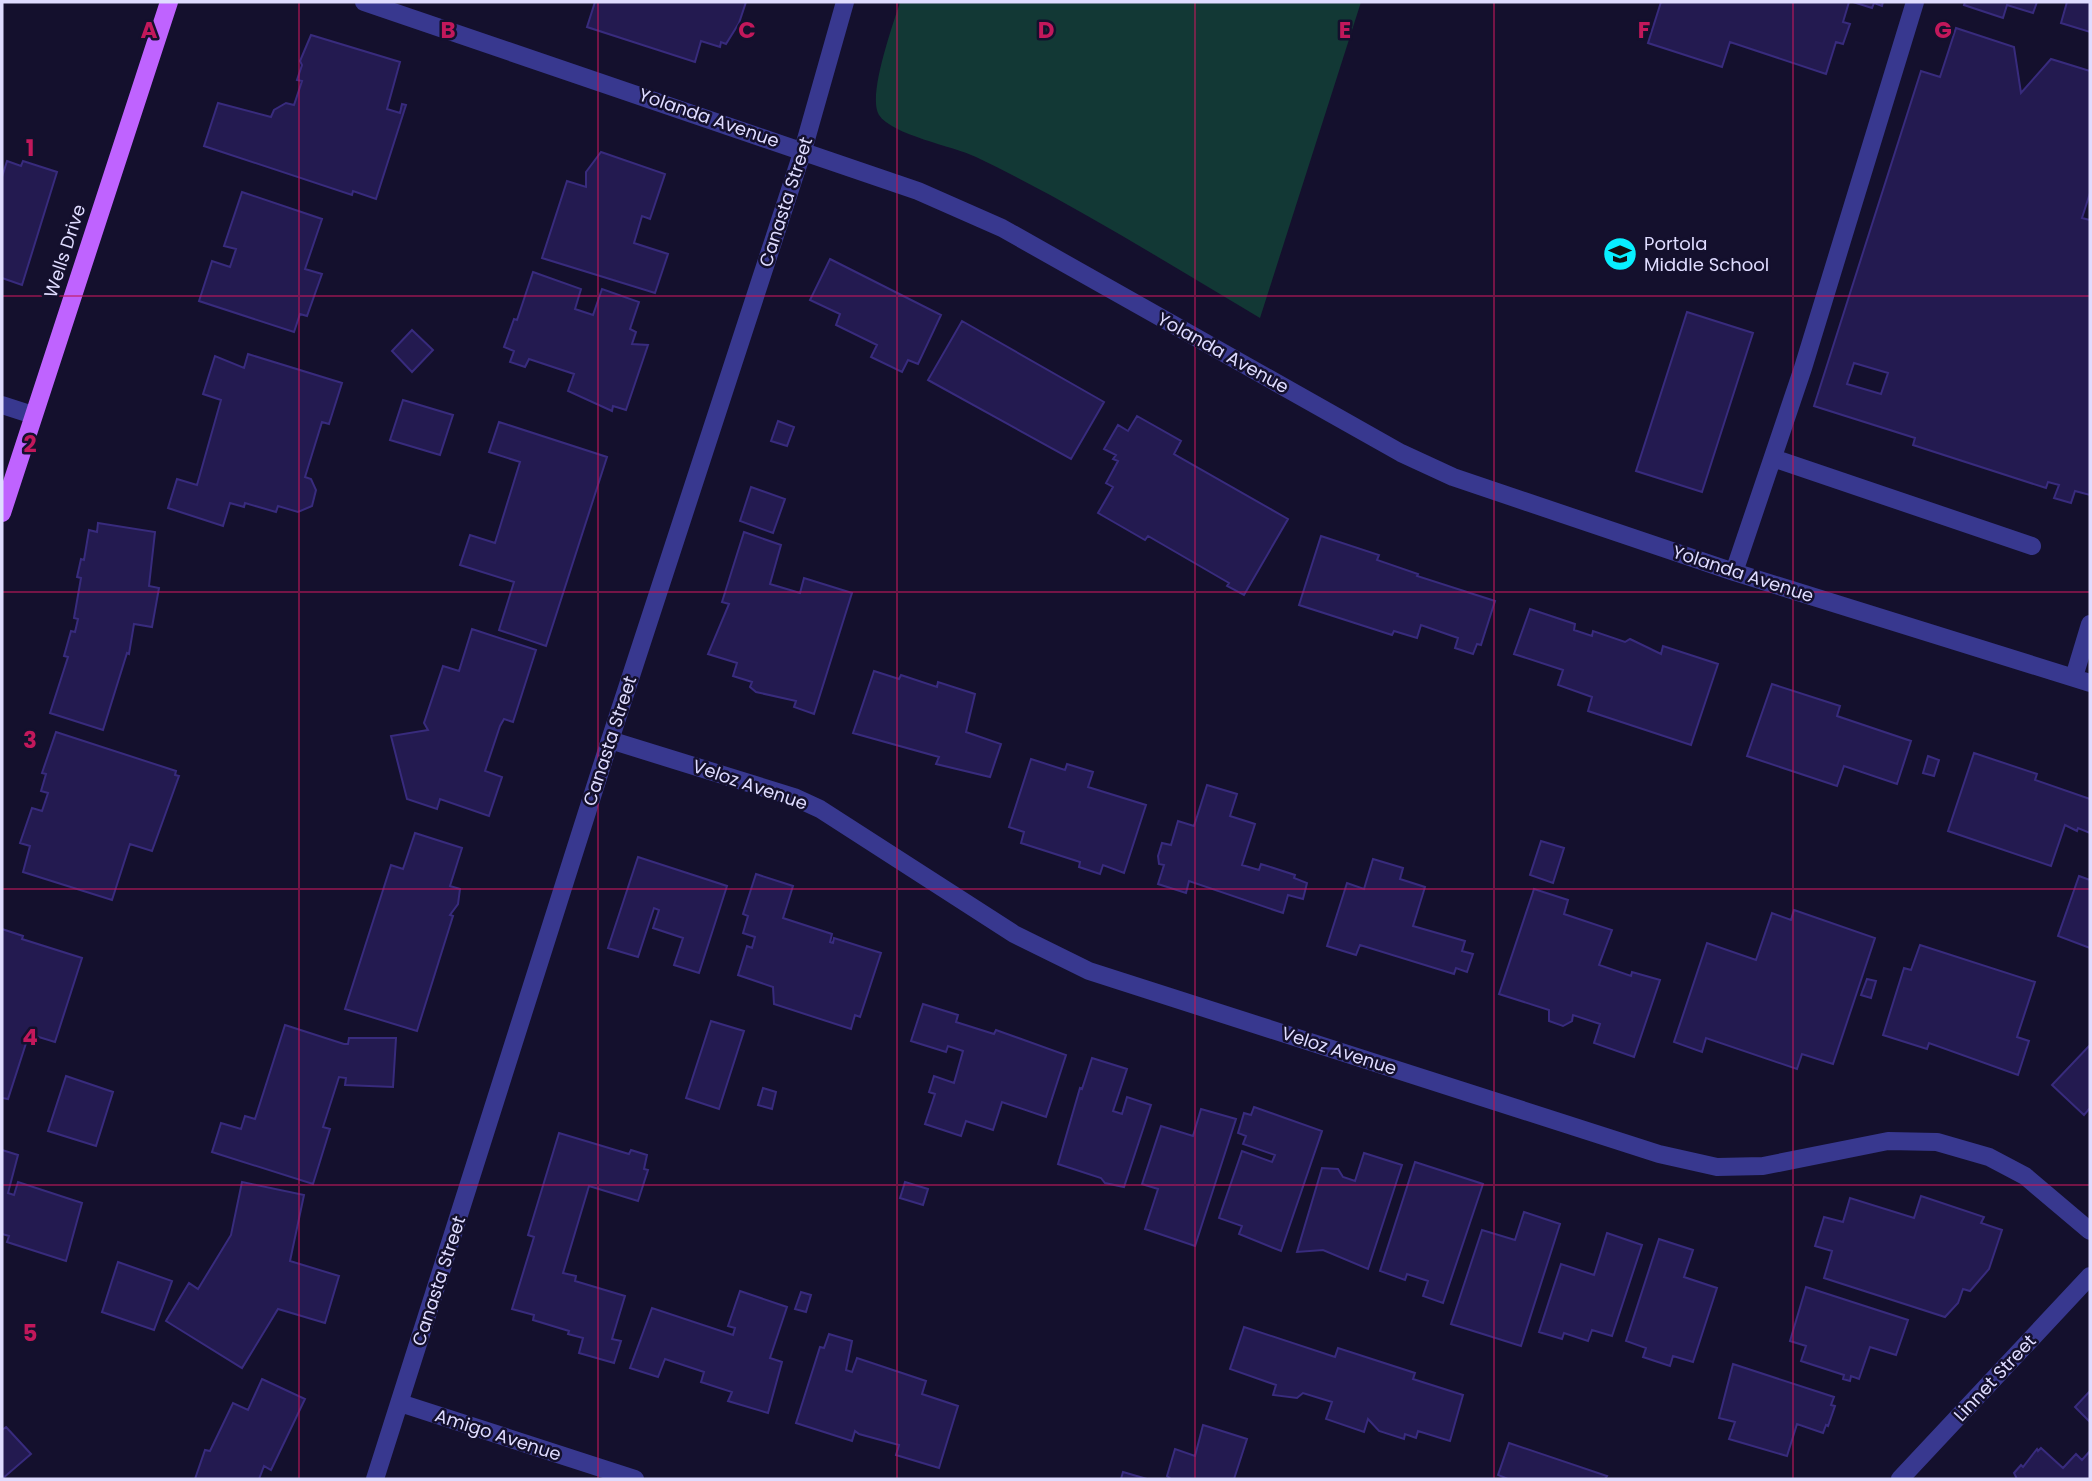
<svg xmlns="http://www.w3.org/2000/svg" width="2092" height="1481" viewBox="0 0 2092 1481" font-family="Poppins,sans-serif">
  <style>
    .green { fill: #123835 }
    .building { fill: #231a50; stroke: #382b7d; stroke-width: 2; fill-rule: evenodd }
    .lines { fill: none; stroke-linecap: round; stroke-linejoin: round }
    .minor { stroke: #38388f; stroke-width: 18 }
    .major { stroke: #bf63ff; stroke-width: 18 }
    .grid { fill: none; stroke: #c2185b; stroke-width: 2; stroke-opacity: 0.55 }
    .labels { text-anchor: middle; stroke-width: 5; stroke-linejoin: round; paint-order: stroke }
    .street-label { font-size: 18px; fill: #dfdcff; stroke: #14102d }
    .poi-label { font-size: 18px; fill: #dfdcff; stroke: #14102d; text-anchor: start }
    .grid-label { font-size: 23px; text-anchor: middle; font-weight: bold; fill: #c2185b; stroke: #14102d; stroke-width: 5; stroke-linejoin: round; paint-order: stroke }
  </style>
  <rect width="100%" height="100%" fill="#14102d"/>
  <path class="green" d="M900 2H1361L1260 318C1167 263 1074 204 976 157 953 146 892 135 879 115 867 96 893 25 900 2Z"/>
  <path class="building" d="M595 2H746L739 23 726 44 721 42 720 47 701 41 695 62 587 27Z
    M1661 2H1849L1843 22 1850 24 1843 44 1836 42 1826 74 1730 42 1722 67 1648 43Z
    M1853 2H1883L1882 6 1874 3 1872 8Z
    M1965 2H2037L2033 13 2007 5 2003 18 1964 5Z
    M2067 2H2090V32L2061 23Z
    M1956 28 2014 47 2021 93 2051 59 2090 71V193L2082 218 2090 220V495L2075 491 2071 503 2054 498 2059 485 2048 482 2046 488 1913 445 1915 438 1814 406 1921 71 1940 77ZM1854 363 1888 373 1881 394 1847 384Z
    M311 35 400 62 387 109 400 113 402 104 406 105 376 199 353 191 352 195 204 146 218 103 271 117 274 110 286 103 294 105 302 81 297 80 302 65 300 61Z
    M601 152 665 174 650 219 642 216 634 243 668 254 655 293 542 258 567 181 586 187V172Z
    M7 161 21 166 23 161 57 172 22 285 2 278V177Z
    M242 192 322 219 305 269 322 274 307 316 300 314 294 332 199 301 212 261 230 267 236 249 224 246Z
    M830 259 941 315 918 364 908 360 902 372 871 357 877 345 836 325 840 314 810 300Z
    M533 272 581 289 575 309 593 315 602 289 639 302 630 329 636 332 632 344 648 345 626 410 613 406 612 411 568 391 574 374 529 359 525 367 510 362 514 351 504 347 514 319 517 320Z
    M1687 312 1753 333 1702 492 1636 471Z
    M962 321 1104 402 1071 459 928 380Z
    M412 330 433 350 412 372 392 351Z
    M248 354 342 383 329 424 322 422 305 477 311 479 316 490 312 506 298 512 278 506 276 512 245 503 244 507 230 503 223 526 168 508 177 479 197 485 221 400 203 394 215 356 244 368Z
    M403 400 453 415 440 455 390 440Z
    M1137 416 1181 441 1174 454 1288 519 1244 595 1227 586 1229 583 1148 536 1145 540 1098 513 1113 487 1106 483 1118 461 1113 459 1116 455 1104 449 1118 425 1128 431Z
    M778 421 794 427 787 446 771 441Z
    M499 422 607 457 546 646 499 630 514 582 460 565 470 535 495 543 520 462 489 452Z
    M751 487 785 499 773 533 740 521Z
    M98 523 155 532 149 586 159 588 152 627 134 624 129 654 127 653 103 730 50 713 68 657 64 656 71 631 75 632 78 619 74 618 81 578 77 577 81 559 84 560 89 530 97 532Z
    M744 532 781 545 770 584 800 593 804 578 852 593 814 714 794 707 796 701 756 692 750 687 752 682 733 676 737 663 708 654 729 604 722 602Z
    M1321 536 1379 555 1377 560 1418 574 1417 576 1495 601 1481 645 1477 644 1473 654 1455 648 1458 638 1421 625 1417 638 1394 631 1392 635 1299 605Z
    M1530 609 1575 624 1574 630 1592 636 1593 631 1625 642 1630 639 1661 654 1663 646 1718 664 1691 745 1588 711 1592 697 1558 685 1563 670 1514 654Z
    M472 629 536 650 513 722 504 719 500 726 485 771 502 777 489 816 440 799 437 809 407 799 391 736 428 730 424 723 443 666 459 671Z
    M874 671 899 679 901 675 937 687 938 682 975 694 966 732 1001 744 990 777 936 764 939 757 853 733Z
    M1772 684 1840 706 1837 716 1911 741 1897 784 1844 766 1837 786 1747 756Z
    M56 732 176 771 175 775 179 776 152 851 130 844 112 900 23 872 30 846 20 843 32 808 42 811 48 793 41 791 46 774 42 773Z
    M1974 753 2037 774 2035 780 2090 799V833L2078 828 2077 831 2065 825 2051 866 1948 831Z
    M1928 756 1939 760 1934 776 1923 773Z
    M1031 759 1065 770 1067 764 1093 772 1088 787 1146 805 1124 873 1103 865 1100 874 1079 867 1080 862 1021 843 1024 832 1009 827Z
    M1207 785 1237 794 1230 816 1255 824 1242 865 1259 870 1261 864 1295 875 1294 878 1307 883 1303 899 1288 895 1283 913 1189 881 1186 893 1158 884 1164 865 1159 864 1158 856 1162 843 1171 845 1178 821 1194 826Z
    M415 833 462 848 450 886 460 889 458 904 450 915 453 916 417 1031 345 1009 391 865 403 869Z
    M1541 841 1564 848 1553 883 1530 875Z
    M638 857 727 886 699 973 674 965 683 938 653 928 659 910 654 908 638 957 608 948Z
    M1373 859 1403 868 1400 879 1425 887 1413 926 1465 941 1462 951 1473 954 1467 972 1456 968 1454 974 1360 945 1356 955 1327 946 1347 883 1364 889Z
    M756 874 793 886 783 918 832 934 830 942 833 943 834 938 881 953 860 1017 855 1015 851 1029 774 1004 773 987 738 975 747 946 752 948 755 937 743 933 748 916 743 914Z
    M2079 876 2090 880V948L2058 936Z
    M1534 889 1568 900 1564 914 1612 930 1599 965 1631 976 1632 972 1660 980 1634 1057 1594 1043 1600 1024 1573 1015 1572 1021 1563 1026 1549 1021V1010L1499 994Z
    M1794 910 1875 938 1833 1064 1802 1054 1797 1069 1706 1038 1702 1052 1674 1042 1707 943 1756 960 1772 913 1791 920Z
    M2 929 23 936 22 939 82 958 55 1042 29 1034 8 1099 2 1098Z
    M1920 945 2035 982 2017 1037 2029 1041 2018 1075 1929 1043 1927 1049 1883 1035 1904 968 1911 970Z
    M1867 979 1876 981 1871 998 1861 995Z
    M923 1004 958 1015 956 1022 994 1034 996 1030 1066 1055 1046 1117 1002 1102 993 1130 966 1121 961 1136 925 1124 935 1094 929 1092 934 1076 954 1083 963 1051 948 1046 946 1052 911 1041Z
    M711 1021 744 1031 719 1109 686 1098Z
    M285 1025 344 1044H348L349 1038H396L393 1087 345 1085 346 1078 339 1077 323 1127 330 1129 313 1184 212 1152 221 1123 241 1129 245 1116 255 1119Z
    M2090 1045V1108L2084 1115 2052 1085Z
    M1092 1058 1127 1069 1113 1111 1122 1114 1127 1097 1151 1105 1124 1187 1105 1183 1101 1178 1058 1164 1080 1088 1082 1089Z
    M66 1076 113 1092 96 1146 48 1131Z
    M763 1088 776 1092 772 1109 758 1105Z
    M1254 1107 1322 1131 1281 1251 1239 1234 1242 1226 1219 1218 1242 1151 1272 1162 1275 1155 1243 1144 1246 1136 1238 1133 1244 1113 1251 1115Z
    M1201 1109 1236 1119 1195 1246 1145 1229 1158 1189 1142 1184 1161 1126 1193 1136Z
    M559 1133 629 1154 631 1150 647 1155 644 1169 648 1170 638 1201 589 1186 563 1273 576 1276 575 1281 625 1296 612 1339 621 1341 614 1363 579 1353 583 1338 568 1334 569 1331 533 1320 534 1315 512 1309 534 1237 528 1235Z
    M2 1150 18 1155 8 1193 14 1195 18 1182 82 1203 66 1261 7 1242 9 1236 2 1234Z
    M1364 1153 1402 1165 1368 1269 1323 1250 1297 1252 1322 1168 1338 1169 1343 1177 1355 1181Z
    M1415 1162 1483 1184 1443 1303 1423 1296 1428 1281 1407 1274 1405 1280 1380 1271Z
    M242 1182 304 1195 290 1261 339 1276 325 1323 278 1309 242 1368 166 1321 189 1283 198 1289 231 1235Z
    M905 1182 928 1189 923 1205 900 1198Z
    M1921 1196 1984 1217 1981 1223 2002 1230 1989 1269 1970 1291 1963 1289 1958 1303 1945 1317 1824 1278 1832 1251 1815 1246 1824 1217 1843 1222 1850 1198 1914 1218Z
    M1524 1212 1560 1224 1521 1346 1451 1324 1482 1230 1515 1240Z
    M1607 1233 1642 1245 1612 1336 1592 1330 1588 1341 1564 1333 1562 1339 1539 1332 1561 1264 1594 1275Z
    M1659 1239 1693 1250 1684 1277 1717 1288 1693 1362 1673 1356 1670 1366 1643 1357 1646 1348 1626 1341Z
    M118 1262 172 1281 154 1330 102 1312Z
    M1806 1287 1908 1320 1896 1355 1870 1347 1859 1379 1851 1376 1850 1381 1843 1379 1844 1375 1801 1361 1806 1346 1790 1341Z
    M740 1291 787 1307 770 1358 782 1362 768 1413 728 1401 732 1392 701 1382 704 1372 665 1359 658 1377 630 1368 652 1308 733 1335 735 1328 728 1326Z
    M801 1292 811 1295 806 1312 795 1309Z
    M1244 1327 1335 1357 1338 1348 1415 1373 1413 1379 1463 1395 1450 1441 1418 1431 1416 1438 1405 1434 1404 1439 1379 1431 1368 1419 1364 1432 1326 1419 1332 1402 1303 1393 1297 1398 1273 1395 1276 1385 1230 1369Z
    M829 1334 852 1341 846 1370 852 1372 857 1358 926 1381 922 1394 958 1406 939 1468 896 1455 899 1445 859 1434 855 1431 852 1441 796 1423 820 1347 824 1348Z
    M1733 1364 1834 1397 1831 1405 1835 1406 1828 1426 1826 1425 1823 1433 1797 1424 1787 1456 1729 1439 1735 1422 1719 1418Z
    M262 1379 305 1399 271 1470 264 1466 259 1479H195L205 1450 210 1451 233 1403 248 1410Z
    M2090 1391V1422L2075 1407Z
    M1203 1425 1247 1439 1234 1479H1171L1167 1476 1175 1449 1195 1456Z
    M6 1427 31 1454 2 1479V1430Z
    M1509 1443 1607 1476 1605 1479H1508L1498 1475Z
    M2041 1448 2063 1468 2076 1454 2082 1460 2090 1451V1479H2017L2014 1473 2021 1465 2023 1467 2037 1449 2038 1451Z
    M1123 1472 1147 1479H1121Z"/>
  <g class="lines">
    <path class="minor" d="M364 2 918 191 1002 228 1401 453 1453 477 1734 572 2090 683
      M2 405 33 415
      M1773 458 2032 546
      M1734 572 1803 368 1915 2
      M2074 677 2090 624
      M610 740 794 797 820 809 1014 934 1089 971 1659 1154 1717 1167 1763 1166 1888 1141 1937 1142 1989 1157 2025 1176 2090 1231
      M400 1403 635 1479
      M375 1479 610 740 803 150 845 2
      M1900 1479 2090 1276"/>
    <path class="major" d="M2 513 169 2"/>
  </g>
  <path class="grid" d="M299 2V1479M598 2V1479M897 2V1479M1195 2V1479M1494 2V1479M1793 2V1479M2 296H2090M2 592H2090M2 889H2090M2 1185H2090"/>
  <defs>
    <g id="school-disc" transform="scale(1.75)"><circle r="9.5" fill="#08efff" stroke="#14102d"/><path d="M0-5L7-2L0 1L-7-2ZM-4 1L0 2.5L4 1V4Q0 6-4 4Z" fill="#111"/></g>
  </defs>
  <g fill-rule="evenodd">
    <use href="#school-disc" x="1620" y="254"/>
  </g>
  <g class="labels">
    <g class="street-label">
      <text transform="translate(709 118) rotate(19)" y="6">Yolanda Avenue</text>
      <text transform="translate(786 202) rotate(-72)" y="6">Canasta Street</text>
      <text transform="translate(65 251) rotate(-72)" y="6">Wells Drive</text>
      <text transform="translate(1223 353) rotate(29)" y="6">Yolanda Avenue</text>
      <text transform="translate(1743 574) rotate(18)" y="6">Yolanda Avenue</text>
      <text transform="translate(610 741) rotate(-72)" y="6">Canasta Street</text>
      <text transform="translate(750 785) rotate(19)" y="6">Veloz Avenue</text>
      <text transform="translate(1339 1051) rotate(18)" y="6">Veloz Avenue</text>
      <text transform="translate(439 1281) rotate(-72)" y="6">Canasta Street</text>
      <text transform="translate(1995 1378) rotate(-47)" y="6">Linnet Street</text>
      <text transform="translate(498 1435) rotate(18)" y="6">Amigo Avenue</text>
    </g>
    <g class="poi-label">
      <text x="1644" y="250">Portola<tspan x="1644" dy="21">Middle School</tspan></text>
    </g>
  </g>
  <g class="grid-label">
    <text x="149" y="38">A</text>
    <text x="448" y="38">B</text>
    <text x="747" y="38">C</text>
    <text x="1046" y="38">D</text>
    <text x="1345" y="38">E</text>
    <text x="1644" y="38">F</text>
    <text x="1943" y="38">G</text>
    <text x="30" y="156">1</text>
    <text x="30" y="452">2</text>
    <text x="30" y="748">3</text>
    <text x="30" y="1045">4</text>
    <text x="30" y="1341">5</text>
  </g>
  <rect width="2092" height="1481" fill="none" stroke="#dfdcff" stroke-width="7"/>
</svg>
